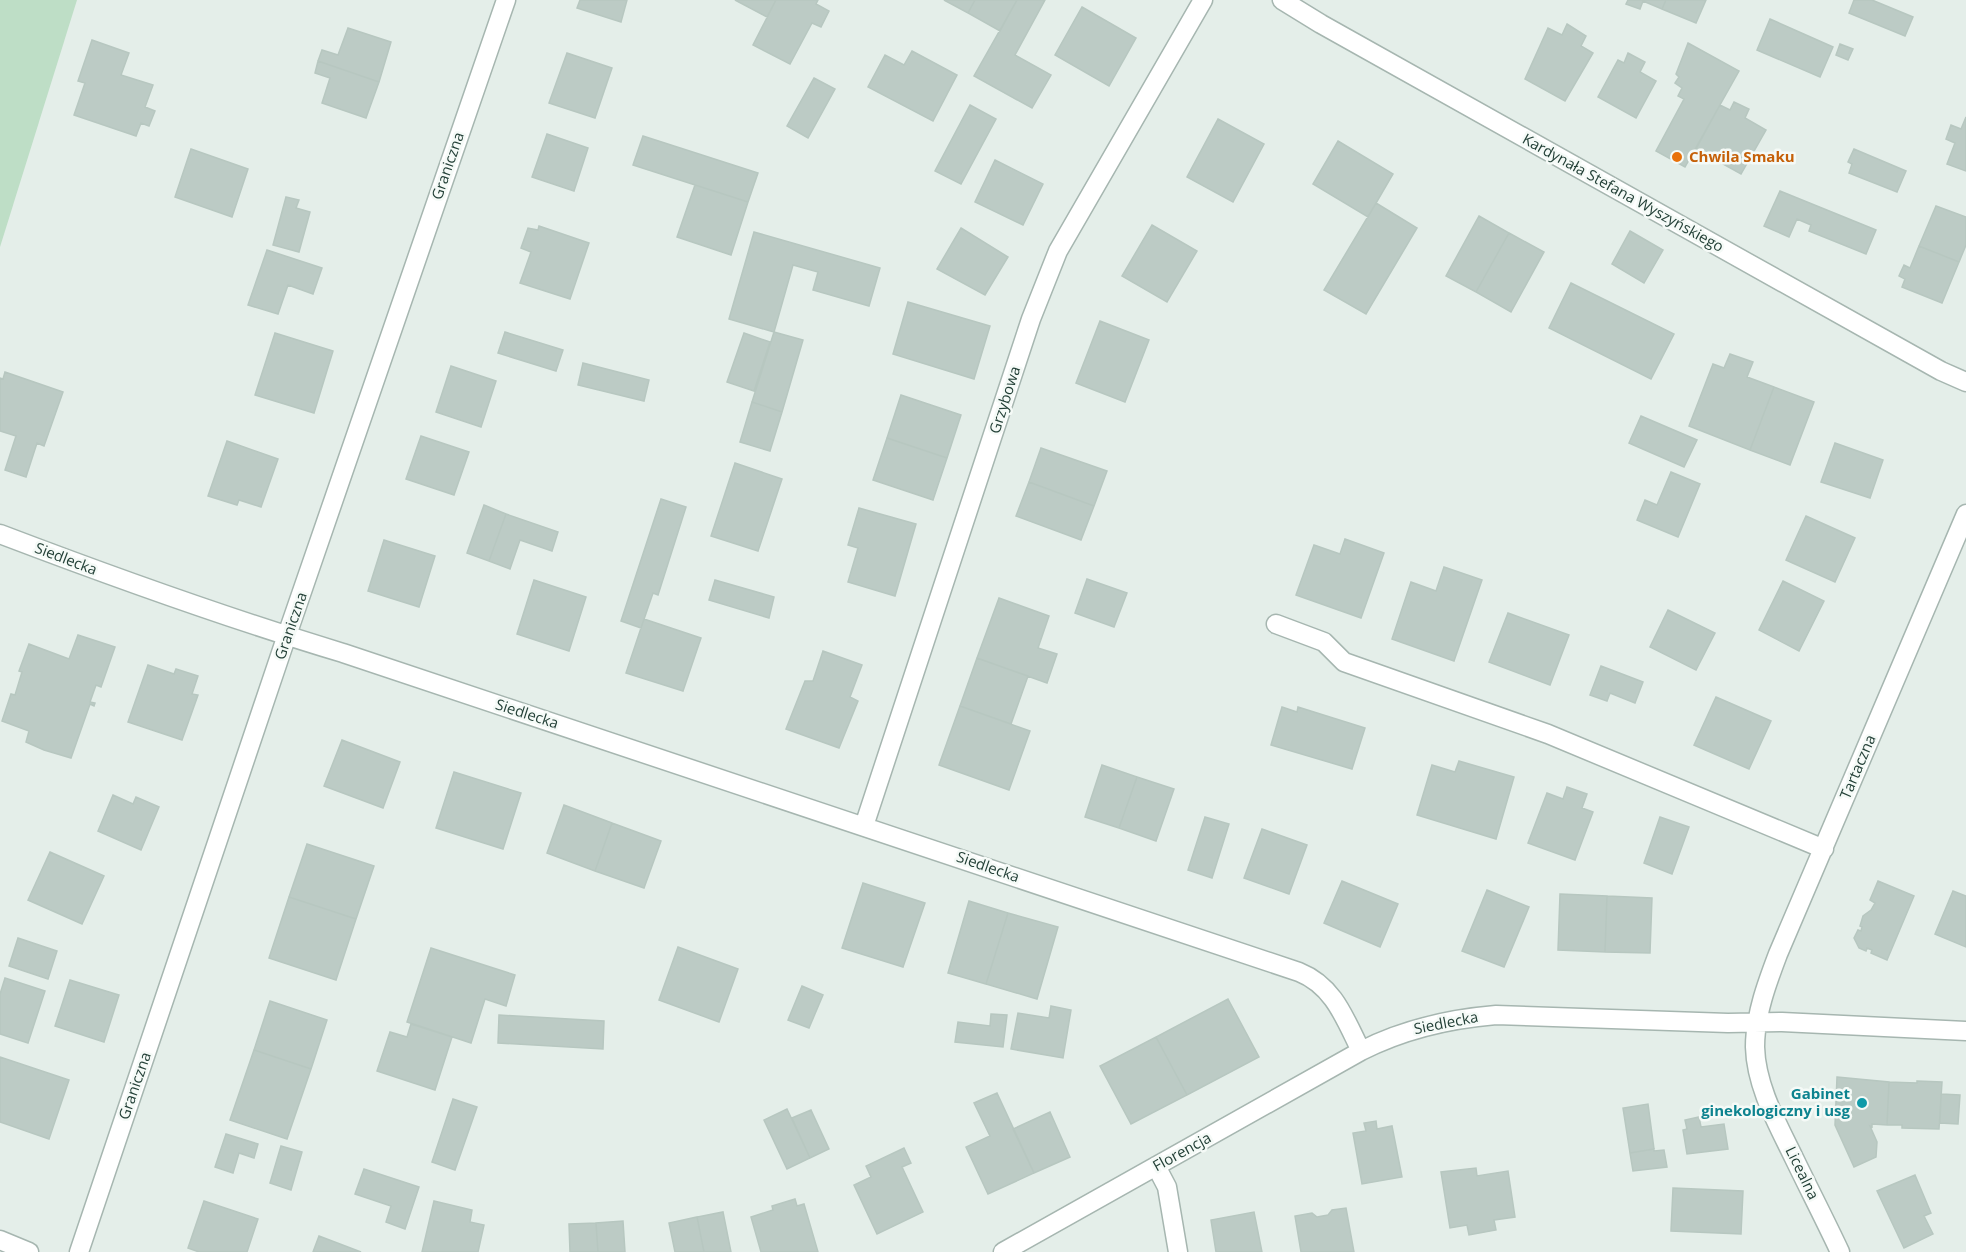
<svg xmlns="http://www.w3.org/2000/svg" width="1966" height="1252" viewBox="0 0 1966 1252" font-family="'Open Sans',sans-serif">
  <style>
    .green { fill: #bedec6 }
    .building { fill: #bccbc5; stroke: #b7c7c0; stroke-width: 1.5 }
    .lines { fill: none; stroke-linecap: round; stroke-linejoin: round }
    .minor-casing { stroke: #a6b6b0; stroke-width: 21 }
    .minor { stroke: #fff; stroke-width: 18 }
    .food-dot { fill: #e8710a; stroke: #f5faf7; stroke-width: 2 }
    .culture-dot { fill: #0f9aa8; stroke: #f5faf7; stroke-width: 2 }
    .labels { text-anchor: middle; stroke-width: 5; stroke-linejoin: round; paint-order: stroke }
    .food-label { font-size: 15px; font-weight: bold; fill: #c56008; stroke: #f5faf7; text-anchor: start }
    .street-label { font-size: 15px; fill: #234037; stroke: #f5faf7 }
    .culture-label { font-size: 15px; font-weight: bold; fill: #0d838f; stroke: #f5faf7; text-anchor: end }
  </style>
  <rect width="100%" height="100%" fill="#e4eee9"/>
  <path class="green" d="M0 0H77L0 247Z"/>
  <path class="building" d="M580 0H627L621 22 577 8Z
    M735 0H776L767 17Z
    M776 0H818L816 4 829 11 821 27 812 23 790 64 753 45Z
    M944 0H975L968 13Z
    M975 0H1017L1000 31 968 13Z
    M1017 0H1045L1015 55 1051 75 1032 108 974 76Z
    M1628 0H1666L1662 9 1643 1 1640 9 1626 4Z
    M1666 0H1706L1696 23 1662 9Z
    M1854 0H1872L1913 17 1905 36 1849 13Z
    M1082 7 1136 38 1109 86 1055 55Z
    M1770 19 1833 47 1820 77 1757 50Z
    M1567 24 1586 36 1581 46 1593 53 1565 101 1525 79 1548 28 1562 35Z
    M348 28 391 42 379 82 318 61 322 50 338 55Z
    M92 40 129 53 121 75 153 85 145 107 155 111 149 126 141 123 136 136 74 115 85 83 78 81Z
    M1688 43 1739 71 1685 167 1656 151 1684 99 1678 96 1682 88 1675 83 1679 77 1676 74Z
    M1840 44 1853 49 1848 60 1836 55Z
    M912 51 957 75 933 121 868 87 885 55 904 65Z
    M567 53 612 68 595 118 549 103Z
    M1628 53 1645 62 1640 72 1656 81 1636 118 1598 97 1618 60 1624 63Z
    M318 61 379 82 366 118 322 103 330 78 315 73Z
    M814 78 835 89 808 138 787 126Z
    M1734 102 1749 109 1745 118 1766 130 1741 174 1696 149 1720 105 1730 110Z
    M970 105 996 119 961 184 935 171Z
    M1966 117V171L1947 164 1955 143 1946 139 1951 125 1961 129Z
    M1218 119 1264 144 1233 202 1187 177Z
    M547 134 588 148 574 191 532 177Z
    M643 136 758 173 748 202 633 165Z
    M1338 141 1393 174 1368 217 1313 184Z
    M191 149 248 169 232 217 175 197Z
    M1854 149 1906 171 1897 192 1849 173 1852 164 1848 162Z
    M995 160 1043 184 1023 225 975 202Z
    M695 185 748 202 731 255 677 237Z
    M1780 191 1876 230 1866 254 1809 231 1811 225 1797 219 1789 237 1764 226Z
    M286 197 299 200 296 208 310 212 299 252 273 245Z
    M1376 203 1417 228 1366 314 1324 290Z
    M1936 206 1966 217V245L1959 262 1919 246Z
    M1479 216 1509 233 1476 292 1446 276Z
    M1152 225 1197 251 1167 302 1122 276Z
    M539 226 589 243 570 299 520 283 531 252 521 248 528 228 538 230Z
    M961 228 1008 257 985 295 937 269Z
    M1630 231 1663 250 1644 283 1612 264Z
    M754 232 880 268 869 306 813 290 818 272 793 265 774 332 729 319Z
    M1509 233 1544 252 1511 312 1476 292Z
    M1919 246 1959 262 1942 303 1902 287 1905 279 1899 276 1904 265 1910 268Z
    M267 250 322 268 313 294 288 285 278 314 248 305Z
    M1571 283 1674 334 1651 379 1549 328Z
    M908 302 990 326 974 379 893 354Z
    M1100 321 1149 340 1125 402 1076 383Z
    M505 332 563 350 556 371 498 353Z
    M774 332 803 340 782 412 752 402Z
    M275 333 333 351 314 413 255 395Z
    M744 333 770 342 754 391 727 382Z
    M1730 354 1753 362 1747 377 1774 387 1750 450 1689 426 1713 364 1724 368Z
    M583 363 649 380 644 401 578 385Z
    M451 366 496 381 481 427 436 412Z
    M5 372 63 392 44 446 37 443 26 477 5 470 16 436 0 431V378L3 379Z
    M1774 387 1814 402 1790 465 1750 450Z
    M901 395 961 415 947 458 887 438Z
    M752 402 782 412 770 451 740 442Z
    M1641 416 1697 440 1684 467 1629 443Z
    M421 436 469 452 454 495 406 479Z
    M887 438 947 458 933 500 873 480Z
    M227 441 278 459 261 507 239 500 237 505 208 496Z
    M1835 443 1883 460 1870 498 1821 482Z
    M1041 448 1107 471 1094 506 1029 482Z
    M735 463 782 479 758 551 711 536Z
    M1671 472 1700 484 1678 537 1637 520 1645 500 1657 505Z
    M1029 482 1094 506 1081 540 1016 516Z
    M661 499 686 507 658 595 653 593 641 628 621 621Z
    M484 505 506 514 489 561 467 553Z
    M859 508 916 524 895 596 848 582 858 548 848 545Z
    M506 514 558 532 552 551 520 540 510 569 489 561Z
    M1806 516 1855 538 1835 582 1786 560Z
    M1345 539 1384 553 1361 618 1296 595 1314 545 1340 554Z
    M384 540 435 556 419 607 368 591Z
    M1444 567 1482 580 1454 661 1392 639 1411 582 1436 591Z
    M1087 579 1127 593 1114 627 1075 613Z
    M534 580 586 597 569 651 517 634Z
    M715 580 774 597 769 618 709 600Z
    M1783 581 1824 601 1799 651 1759 630Z
    M999 598 1049 616 1038 648 1057 654 1047 683 977 658Z
    M1668 610 1715 633 1696 670 1650 647Z
    M1508 613 1569 635 1550 685 1489 662Z
    M644 619 701 638 683 691 626 673Z
    M78 635 115 647 101 687 96 685 90 702 95 703 94 706 90 704 71 758 44 750 26 742 29 731 2 721 11 694 15 695 22 672 19 671 29 644 69 659Z
    M823 651 862 665 850 697 858 701 839 748 786 729 805 681H813Z
    M977 658 1028 676 1011 724 960 706Z
    M148 665 174 674 176 669 198 676 192 694 198 695 182 740 128 722Z
    M1601 666 1643 682 1635 703 1610 693 1607 701 1590 695Z
    M1716 697 1771 721 1749 769 1694 745Z
    M960 706 1030 731 1009 790 939 765Z
    M1282 707 1297 712 1298 707 1365 728 1352 769 1271 745Z
    M342 740 400 762 383 808 324 786Z
    M1459 761 1514 777 1496 839 1417 815 1432 765 1455 772Z
    M1102 765 1137 777 1119 828 1085 817Z
    M454 772 521 793 503 849 436 828Z
    M1137 777 1174 789 1156 841 1119 828Z
    M1567 787 1587 794 1582 808 1593 812 1575 860 1528 843 1547 793 1563 799Z
    M113 795 133 804 136 797 159 807 141 850 98 831Z
    M564 805 612 823 595 871 547 853Z
    M1205 817 1229 824 1212 878 1188 870Z
    M1660 817 1689 827 1672 874 1644 863Z
    M612 823 661 841 644 888 595 871Z
    M1262 829 1307 845 1289 894 1244 878Z
    M307 844 374 866 356 919 289 897Z
    M50 852 104 876 82 924 28 900Z
    M1342 881 1398 904 1380 947 1324 923Z
    M1878 881 1914 896 1887 960 1871 953 1872 950 1867 948 1866 951 1859 948 1854 938 1858 930 1861 931 1862 927 1860 926 1863 916 1871 910 1875 903 1870 900Z
    M863 883 925 903 903 967 842 948Z
    M1487 890 1529 907 1504 967 1462 951Z
    M1953 891 1966 896V947L1935 934Z
    M1560 894 1607 896 1605 952 1558 950Z
    M1607 896 1652 898 1650 953 1605 952Z
    M289 897 356 919 336 980 269 958Z
    M969 901 1008 913 986 984 948 973Z
    M1008 913 1058 927 1037 999 986 984Z
    M18 938 57 951 48 979 9 966Z
    M678 947 738 969 719 1022 659 1000Z
    M431 948 515 975 506 1006 485 999 471 1043 407 1022Z
    M5 978 45 991 28 1043 0 1034V994Z
    M70 980 119 995 104 1042 55 1026Z
    M802 986 823 995 809 1028 788 1020Z
    M1228 999 1259 1057 1187 1095 1156 1037Z
    M270 1001 327 1020 311 1069 254 1050Z
    M1051 1006 1071 1010 1063 1058 1011 1049 1018 1013 1049 1018Z
    M991 1014 1007 1015 1003 1047 955 1042 958 1022 990 1026Z
    M499 1015 604 1021 603 1049 498 1043Z
    M411 1024 452 1037 435 1090 377 1071 390 1032 407 1037Z
    M1156 1037 1187 1095 1131 1124 1100 1066Z
    M254 1050 311 1069 287 1139 230 1120Z
    M0 1057 69 1080 49 1139 0 1122Z
    M1837 1077 1889 1082 1887 1125 1872 1124V1127L1870 1126 1877 1142 1876 1157 1854 1167 1835 1125Z
    M1917 1081 1942 1082 1939 1129 1902 1128V1125H1887L1889 1082 1917 1083Z
    M997 1093 1034 1173 988 1194 966 1147 990 1136 974 1103Z
    M1941 1094 1960 1095 1958 1124 1940 1123Z
    M453 1099 477 1107 455 1170 432 1162Z
    M1648 1104 1654 1149 1630 1153 1623 1108Z
    M787 1109 810 1158 787 1169 764 1120Z
    M811 1110 829 1149 810 1158 792 1118Z
    M1050 1112 1070 1157 1034 1173 1013 1129Z
    M1699 1117 1701 1127 1724 1124 1728 1149 1687 1154 1683 1130 1687 1129 1685 1120Z
    M1376 1121 1377 1129 1392 1126 1402 1177 1362 1184 1353 1133 1366 1131 1364 1123Z
    M226 1134 258 1144 254 1158 239 1153 233 1173 215 1167Z
    M281 1146 302 1152 291 1190 270 1183Z
    M904 1148 911 1163 902 1167 923 1212 877 1234 854 1185 871 1177 866 1166Z
    M1654 1149V1151L1664 1150 1667 1167 1633 1171 1630 1153Z
    M1476 1168 1477 1176 1508 1171 1515 1217 1494 1220 1496 1230 1469 1235 1467 1225 1450 1228 1441 1172Z
    M364 1169 419 1187 405 1229 386 1222 391 1206 355 1194Z
    M1915 1175 1931 1213 1924 1216 1933 1234 1904 1248 1877 1191Z
    M1673 1188 1743 1191 1741 1234 1671 1231Z
    M795 1199 797 1206 804 1204 818 1252H761L751 1217 773 1210 772 1206Z
    M204 1201 258 1219 247 1252H199L188 1248Z
    M434 1201 472 1210 470 1222 484 1225 478 1252H422Z
    M1346 1208 1354 1252H1301L1295 1216 1312 1213 1317 1217 1328 1215 1332 1210Z
    M723 1212 731 1252H704L697 1217Z
    M1254 1212 1262 1252H1216L1211 1220Z
    M697 1217 704 1252H675L669 1223Z
    M623 1221 625 1252H598L596 1223Z
    M596 1223 598 1252H570L569 1224Z
    M319 1236 361 1252H313Z"/>
  <g class="lines">
    <g class="minor-casing">
      <path id="minor" d="M1282 0 1321 24 1941 371 1966 382
        M0 534C113 577 227 618 343 653L1299 972C1334 986 1345 1019 1361 1051 1404 1029 1448 1019 1496 1015L1728 1023 1782 1022 1966 1031
        M1276 624 1324 642 1344 662 1548 734 1824 849
        M864 826 1031 319 1058 251 1203 0
        M1156 1166 1167 1187 1178 1252
        M0 1240 29 1252
        M79 1252 287 635 506 0
        M1003 1252 1361 1051
        M1840 1252C1825 1220 1809 1189 1794 1158 1777 1123 1756 1086 1755 1047 1755 1015 1767 983 1778 954L1966 514"/>
    </g>
    <use href="#minor" class="minor"/>
  </g>
  <circle class="food-dot" cx="1677" cy="157" r="6"/>
  <circle class="culture-dot" cx="1862" cy="1103" r="6"/>
  <g class="labels">
    <g class="food-label">
      <text x="1689" y="162">Chwila Smaku</text>
    </g>
    <g class="street-label">
      <text transform="translate(448 166) rotate(-71)" y="5">Graniczna</text>
      <text transform="translate(1623 193) rotate(29)" y="5">Kardynała Stefana Wyszyńskiego</text>
      <text transform="translate(1005 400) rotate(-72)" y="5">Grzybowa</text>
      <text transform="translate(66 559) rotate(21)" y="5">Siedlecka</text>
      <text transform="translate(291 626) rotate(-71)" y="5">Graniczna</text>
      <text transform="translate(527 714) rotate(18)" y="5">Siedlecka</text>
      <text transform="translate(1858 767) rotate(-67)" y="5">Tartaczna</text>
      <text transform="translate(988 867) rotate(19)" y="5">Siedlecka</text>
      <text transform="translate(1446 1023) rotate(-11)" y="5">Siedlecka</text>
      <text transform="translate(135 1086) rotate(-71)" y="5">Graniczna</text>
      <text transform="translate(1182 1152) rotate(-29)" y="5">Florencja</text>
      <text transform="translate(1802 1173) rotate(64)" y="5">Licealna</text>
    </g>
    <g class="culture-label">
      <text x="1850" y="1099">Gabinet<tspan x="1850" dy="17">ginekologiczny i usg</tspan></text>
    </g>
  </g>
</svg>
